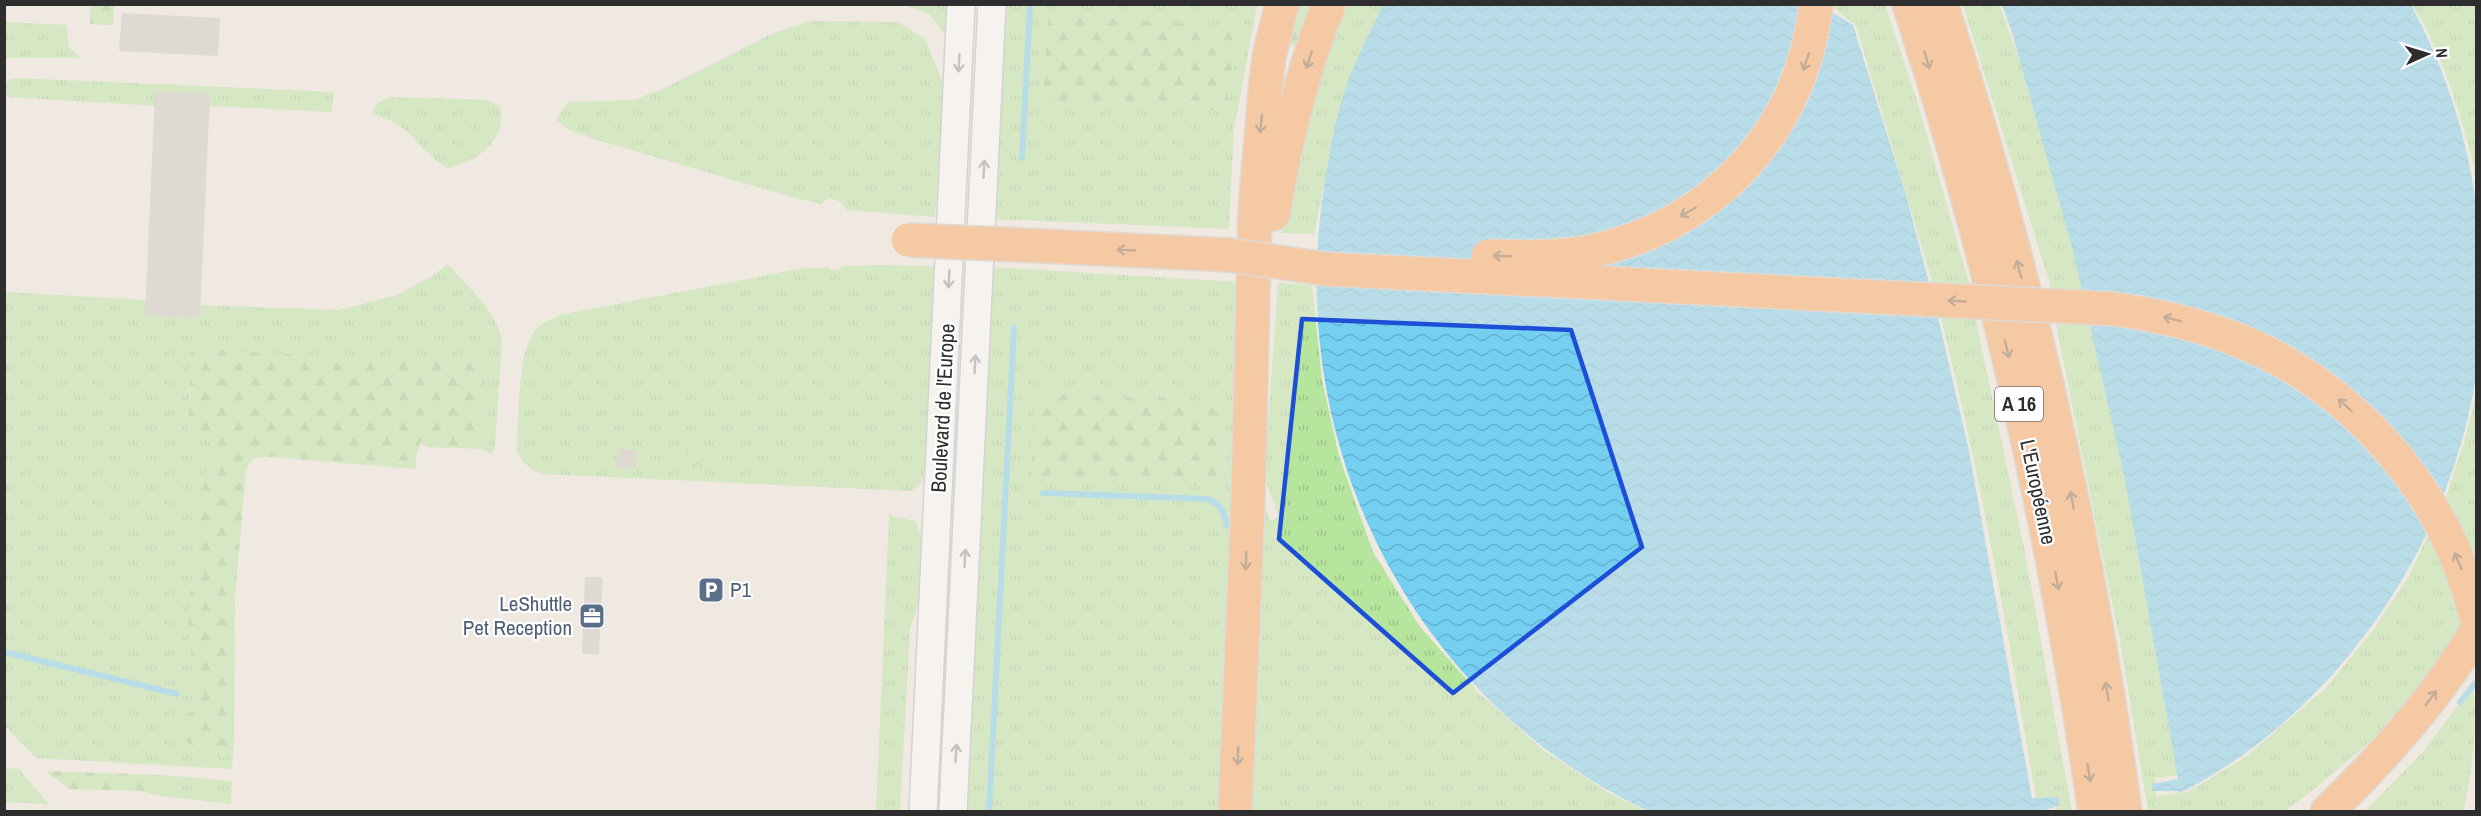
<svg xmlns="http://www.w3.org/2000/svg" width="2481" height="816" viewBox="0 0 2481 816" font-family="'Archivo Narrow',sans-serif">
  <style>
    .grass { fill: url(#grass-tufts) }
    .forest { fill: url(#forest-firs) }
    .park { fill: url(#park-crowns) }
    .water { fill: url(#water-waves) }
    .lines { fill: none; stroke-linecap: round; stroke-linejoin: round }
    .stream { stroke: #75cff0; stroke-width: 6 }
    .building { fill: #cbc7bf }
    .secondary-casing { stroke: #b4b7c1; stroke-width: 30 }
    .highway-casing { stroke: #c9c9c9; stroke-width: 36 }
    .secondary { stroke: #fff; stroke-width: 27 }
    .highway { stroke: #ffa35c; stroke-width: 33 }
    .highway-bridge-casing { stroke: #c9c9c9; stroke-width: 36; stroke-linecap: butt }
    .highway-bridge { stroke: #ffa35c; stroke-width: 33 }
    .oneway { stroke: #8c6343 }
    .oneway2 { stroke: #969696 }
    .marked { fill: none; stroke: #1d4ed8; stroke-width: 4.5; stroke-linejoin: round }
    .labels { text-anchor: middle; stroke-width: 4.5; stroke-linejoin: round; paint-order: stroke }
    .shield { fill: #fff; stroke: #6d6d6d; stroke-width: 1.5 }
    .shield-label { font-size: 20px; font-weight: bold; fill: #2e2e2e }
    .street-label { font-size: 21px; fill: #2e2e2e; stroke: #fff }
    .service-label { font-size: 21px; fill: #4e5e75; stroke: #fff; text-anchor: start }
  </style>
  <defs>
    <pattern id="grass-tufts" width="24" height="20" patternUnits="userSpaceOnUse" patternTransform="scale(1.5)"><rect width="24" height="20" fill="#b6e59e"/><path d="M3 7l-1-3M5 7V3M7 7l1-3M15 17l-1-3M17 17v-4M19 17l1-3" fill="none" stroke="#9dc588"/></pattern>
    <pattern id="forest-firs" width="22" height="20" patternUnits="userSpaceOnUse" patternTransform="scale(1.5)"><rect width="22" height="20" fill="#b6e59e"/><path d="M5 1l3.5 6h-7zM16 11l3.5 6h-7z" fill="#9dc588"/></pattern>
    <pattern id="park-crowns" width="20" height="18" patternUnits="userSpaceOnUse" patternTransform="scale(1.5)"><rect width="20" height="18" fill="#b6e59e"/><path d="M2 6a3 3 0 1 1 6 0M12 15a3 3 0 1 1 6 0" fill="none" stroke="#9dc588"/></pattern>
    <pattern id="water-waves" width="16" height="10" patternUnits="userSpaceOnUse" patternTransform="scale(1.5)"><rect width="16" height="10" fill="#75cff0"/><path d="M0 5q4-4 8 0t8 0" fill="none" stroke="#66b2ce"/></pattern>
  </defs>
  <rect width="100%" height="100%" fill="#efe9e1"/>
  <path class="grass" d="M905 5H949L948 39 929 14Z
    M1003 5H1257L1234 129 1229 229 996 219Z
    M1344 5H1388L1333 141 1314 234 1281 233 1316 74Z
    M1830 5H1885L1917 101 1971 290 1934 288 1856 26Z
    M1963 5H1999L2020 61 2086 296 2052 291Z
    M2413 5H2476V176C2462 116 2444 58 2413 5Z
    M811 21 898 22 925 39 945 88 935 217 847 210 839 201 828 198 821 204 795 198 594 139 567 129 556 120 568 102 634 100 667 87 773 33Z
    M5 22 66 25 69 47 81 58H5Z
    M18 78 334 92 332 112 209 106 210 94 156 91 155 106 9 97 5 92 6 83 10 79Z
    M393 97 488 100 500 107C509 139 474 164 447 168 417 150 409 120 372 115 374 102 382 100 393 97Z
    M448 264C468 289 496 308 502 341L495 446 492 454 481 449 485 365 191 349 188 437 209 438 213 452 199 494 194 569 189 604 188 628 197 698 193 712 225 758 234 745 232 769 36 758 5 726V292L146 300V316L199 318 200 305 338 310 397 295 432 276Z
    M881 265 935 266 926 471 920 484 911 491 541 474C529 469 522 462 517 451 519 422 517 350 536 329 541 323 553 319 560 315L799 269 828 267 830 270H837L844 266Z
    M993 267 1240 282 1221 811 965 812Z
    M1278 283 1312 285 1322 380 1339 456 1373 552 1420 627 1478 692 1544 751 1611 794 1646 811 1249 812 1259 515 1266 511 1271 521 1279 516 1264 478Z
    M1975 316 2023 543 2072 811H2047L2057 809 2054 797 2036 799C2009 637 1981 476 1941 318Z
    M2055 320 2091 321 2122 457 2178 775 2155 778 2156 796 2188 792 2247 756 2325 689 2372 632 2409 576 2429 533 2457 600 2463 621 2433 676 2371 741 2308 794 2285 811H2148L2120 642Z
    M2476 395V575L2445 500 2464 443Z
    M889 515 916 522 923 543 922 593 910 629 900 811 876 812Z
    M2473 685C2477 728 2473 769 2463 811H2365L2422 753Z
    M5 768 19 769 49 804 5 802Z
    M161 775 232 781 231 804 160 796Z"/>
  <path class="forest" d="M90 5H114L113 25 90 24Z
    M1294 5H1312L1296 45 1284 47Z
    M1048 15 1239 27 1225 111 1043 100Z
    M191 349 485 364 481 449 427 447 421 442 416 456V469L271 457 253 458 246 469 235 597 234 745 225 758C209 753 192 748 179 736L183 716 193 712 196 698 188 628 189 603 194 569 199 493 213 452 209 439 188 438Z
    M1035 394 1216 401 1220 486 1031 478Z
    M46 771 161 775 160 796 140 791 69 789Z"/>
  <path class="park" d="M686 446 707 447 705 474 684 473Z"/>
  <path class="water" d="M1818 4 1853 25 1906 195 1938 317 1969 451 2032 798 2058 797 2060 805 2040 812 1648 811C1407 697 1280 436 1326 175 1331 146 1336 115 1346 87 1355 59 1371 32 1383 5Z
    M2002 5H2411C2444 66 2467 135 2476 204 2480 235 2476 269 2476 300 2476 327 2479 356 2475 383 2446 552 2334 715 2180 793L2179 791H2152V784L2178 779 2124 475 2073 251 2011 29Z"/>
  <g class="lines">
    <path class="stream" d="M1022 158 1030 4
      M1043 493 1208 499C1222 506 1224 511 1227 526
      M4 652 177 694
      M2460 702 2476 682
      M989 812 1014 328"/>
  </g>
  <path class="building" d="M122 13 220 18 218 56 119 51Z
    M155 91 210 94 200 318 145 316Z
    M618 449 637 450 636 469 617 468Z
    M585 577H603L599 654H582Z"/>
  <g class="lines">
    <g class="secondary-casing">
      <path id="secondary" d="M923 812 961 4
        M953 812 992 4"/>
    </g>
    <g class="highway-casing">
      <path id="highway" d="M1909 4C1996 267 2055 538 2095 812
        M1941 4C2027 267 2088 538 2125 812
        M1273 214C1285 143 1302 71 1329 4
        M1021 245 1229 255
        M1235 812 1248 502 1255 210 1265 92 1269 57 1282 4
        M2327 812C2383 758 2436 699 2476 632"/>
    </g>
    <use href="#secondary" class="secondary"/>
    <use href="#highway" class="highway"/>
    <g class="highway-bridge-casing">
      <path id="highway-bridge" d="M908 240 1021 245
        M1229 255 1326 269 2115 309C2155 315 2193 323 2230 337 2351 382 2447 492 2476 617
        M1488 256C1521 257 1555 258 1588 252 1714 226 1802 131 1816 4"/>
    </g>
    <use href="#highway-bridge" class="highway-bridge"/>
  </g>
  <defs><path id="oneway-shaft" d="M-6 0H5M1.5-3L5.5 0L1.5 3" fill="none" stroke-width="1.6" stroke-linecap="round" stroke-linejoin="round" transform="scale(1.5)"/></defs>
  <g class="oneway">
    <use href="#oneway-shaft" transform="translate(1309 60) rotate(108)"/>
    <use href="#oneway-shaft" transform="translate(1927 60) rotate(73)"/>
    <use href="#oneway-shaft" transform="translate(1806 62) rotate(108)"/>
    <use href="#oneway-shaft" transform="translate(1261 124) rotate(96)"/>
    <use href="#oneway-shaft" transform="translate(1688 212) rotate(150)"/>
    <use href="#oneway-shaft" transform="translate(1126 250) rotate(-177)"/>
    <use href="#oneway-shaft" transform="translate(1502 256) rotate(-178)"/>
    <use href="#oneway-shaft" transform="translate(2019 269) rotate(-105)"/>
    <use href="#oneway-shaft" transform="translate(1957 301) rotate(-177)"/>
    <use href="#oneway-shaft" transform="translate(2172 319) rotate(-166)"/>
    <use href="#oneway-shaft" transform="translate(2007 349) rotate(76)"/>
    <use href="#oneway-shaft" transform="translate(2345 405) rotate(-138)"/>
    <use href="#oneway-shaft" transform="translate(2072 500) rotate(-101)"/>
    <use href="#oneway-shaft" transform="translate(1246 561) rotate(92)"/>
    <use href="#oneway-shaft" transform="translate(2458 561) rotate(-113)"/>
    <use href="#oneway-shaft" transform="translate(2057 581) rotate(79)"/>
    <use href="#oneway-shaft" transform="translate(2107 691) rotate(-99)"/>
    <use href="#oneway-shaft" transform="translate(2431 698) rotate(-53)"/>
    <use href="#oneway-shaft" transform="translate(1238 756) rotate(92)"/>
    <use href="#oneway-shaft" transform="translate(2089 773) rotate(81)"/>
  </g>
  <g class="oneway2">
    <use href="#oneway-shaft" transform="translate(959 63) rotate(93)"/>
    <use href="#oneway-shaft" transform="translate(984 169) rotate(-87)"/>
    <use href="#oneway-shaft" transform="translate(949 279) rotate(93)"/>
    <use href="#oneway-shaft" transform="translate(975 364) rotate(-87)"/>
    <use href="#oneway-shaft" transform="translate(965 558) rotate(-87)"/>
    <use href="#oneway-shaft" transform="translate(956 753) rotate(-87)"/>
  </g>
  <path d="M0 0H2481V816H0ZM1302 319 1571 330 1642 547 1453 693 1279 539Z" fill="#efe9e1" fill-opacity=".55" fill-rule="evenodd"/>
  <path class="marked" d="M1302 319 1571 330 1642 547 1453 693 1279 539Z"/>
  <defs>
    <g id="parking-square" transform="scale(1.35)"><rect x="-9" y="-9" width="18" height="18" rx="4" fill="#5c6f8a" stroke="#fff"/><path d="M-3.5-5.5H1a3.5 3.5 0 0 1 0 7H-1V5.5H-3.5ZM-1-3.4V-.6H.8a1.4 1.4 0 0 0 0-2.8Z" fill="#fff"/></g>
    <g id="office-square" transform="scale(1.35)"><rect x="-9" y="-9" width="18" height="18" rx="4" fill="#5c6f8a" stroke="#fff"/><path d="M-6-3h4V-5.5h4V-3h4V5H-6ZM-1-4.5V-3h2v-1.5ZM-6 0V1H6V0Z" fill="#fff"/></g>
  </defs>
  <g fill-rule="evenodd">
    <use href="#parking-square" x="711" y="590"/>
    <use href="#office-square" x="592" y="616"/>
  </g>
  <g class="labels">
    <rect class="shield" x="1995" y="387" width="48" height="34" rx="4.5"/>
    <g class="shield-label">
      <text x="2019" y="411">A 16</text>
    </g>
    <g class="street-label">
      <text transform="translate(943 408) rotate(-87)" y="7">Boulevard de l'Europe</text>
      <text transform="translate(2038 492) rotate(78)" y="7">L'Européenne</text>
    </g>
    <g class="service-label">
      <text x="730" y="597">P1</text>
      <text x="572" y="611" text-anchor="end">LeShuttle<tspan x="572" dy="24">Pet Reception</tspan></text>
    </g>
  </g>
  <rect width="2481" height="816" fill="none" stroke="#2e2e2e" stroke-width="12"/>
  <g transform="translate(2427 54) rotate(86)" stroke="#ffffff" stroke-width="4.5" paint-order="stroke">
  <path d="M0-4.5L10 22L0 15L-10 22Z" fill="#2e2e2e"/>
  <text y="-9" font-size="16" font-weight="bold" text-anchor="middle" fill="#2e2e2e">N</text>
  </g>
</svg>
